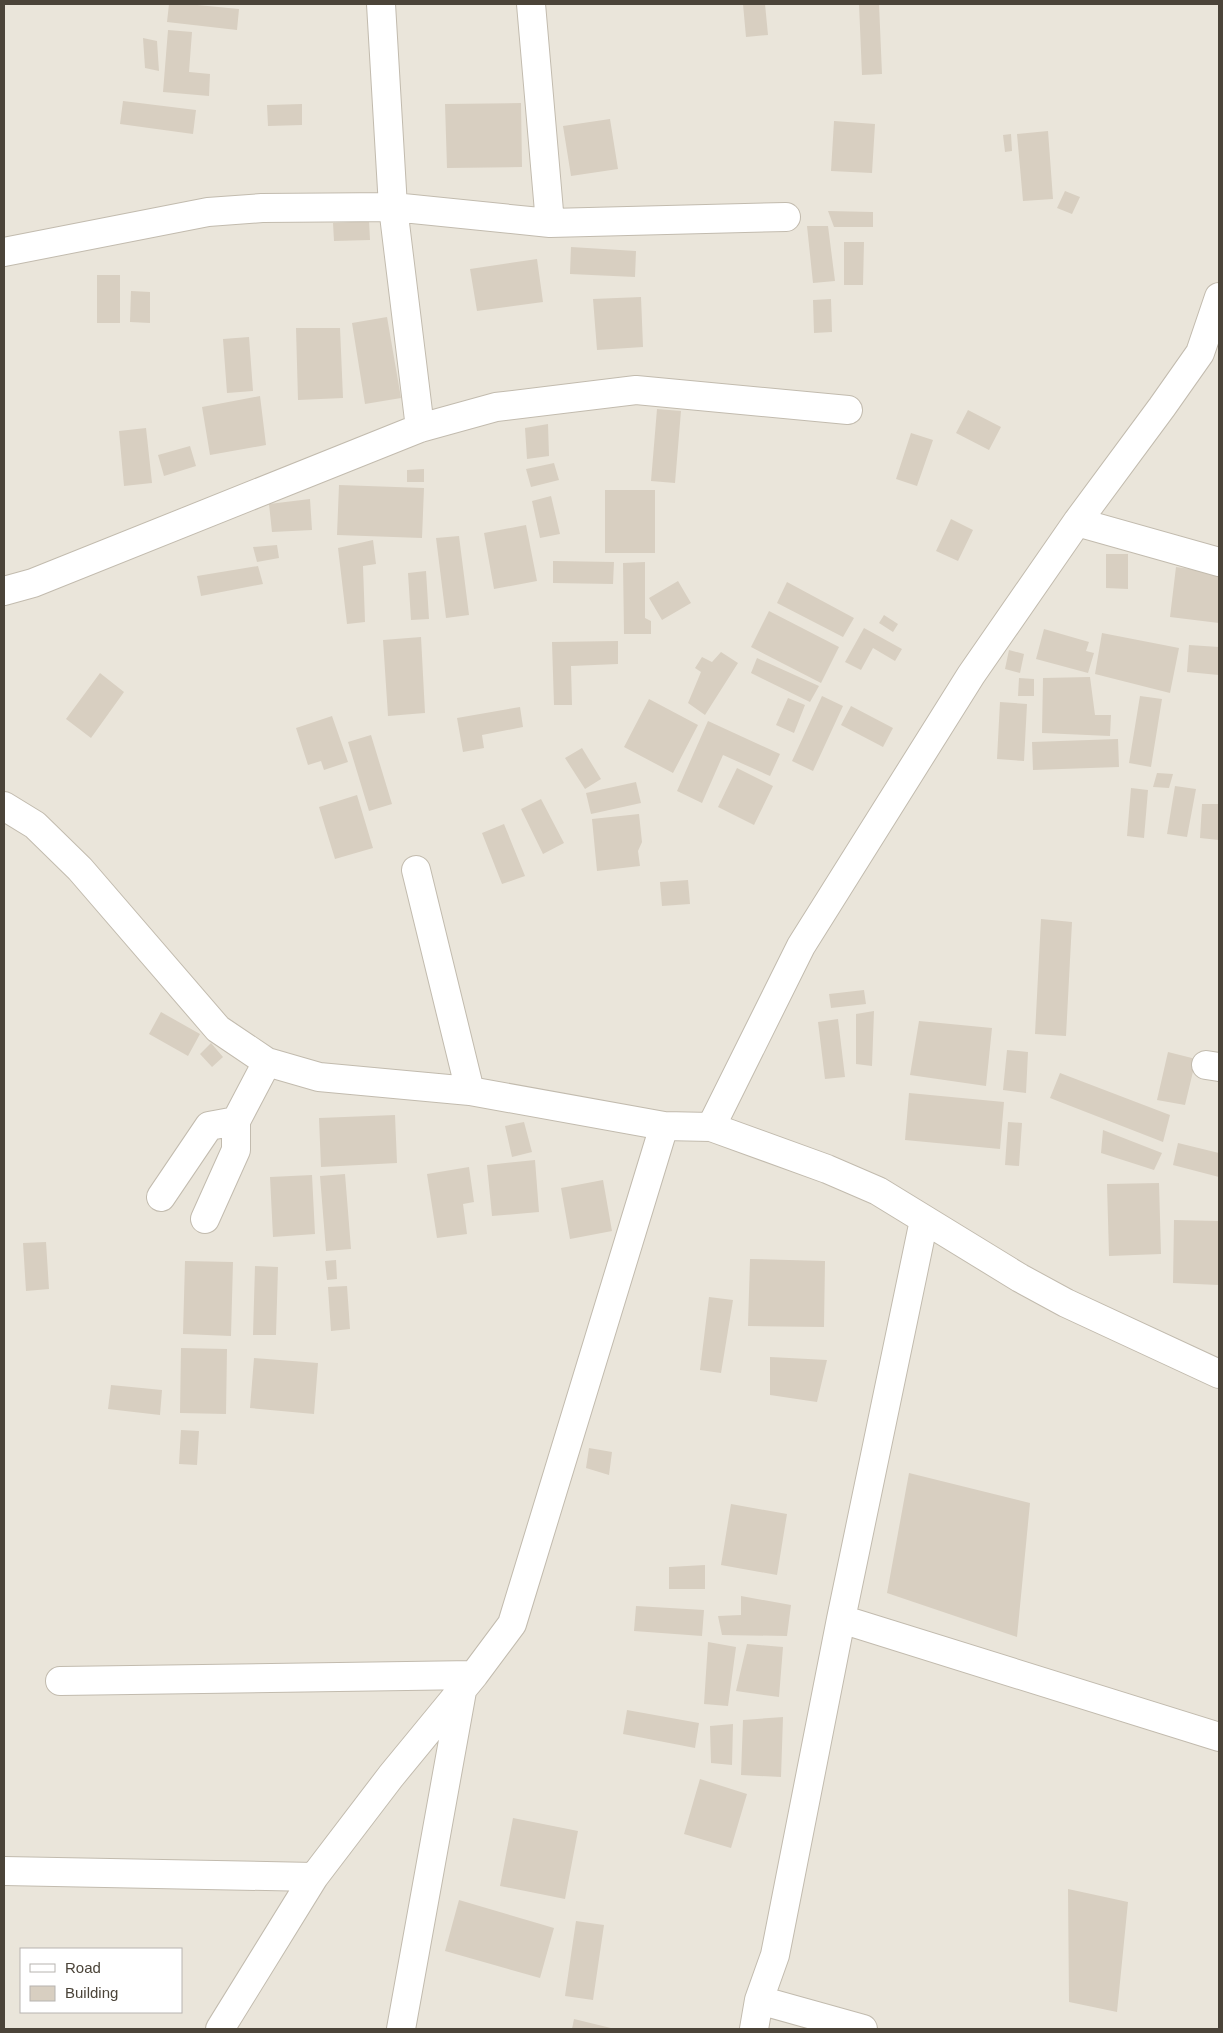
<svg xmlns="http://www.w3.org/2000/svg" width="1223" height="2033" viewBox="0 0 1223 2033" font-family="Helvetica,sans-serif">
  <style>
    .residential { fill: #eae5da; fill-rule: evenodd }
    .building { fill: #d8cfc1 }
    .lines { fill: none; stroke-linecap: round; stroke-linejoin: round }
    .minor-casing { stroke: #c2bbae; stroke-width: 30 }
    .minor { stroke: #fff; stroke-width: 28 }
  </style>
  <rect width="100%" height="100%" fill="#f6f3ec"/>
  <path class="residential" d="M4 4H1219V2029H4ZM21 1949H181V2012H21Z"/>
  <path class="building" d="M169 4H187L239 9 237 30 167 22Z
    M743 4H765L768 35 746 37Z
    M859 4H879L882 74 862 75Z
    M168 30 192 32 189 72 210 74 209 96 163 92Z
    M143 38 157 41 159 71 145 68Z
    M123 101 196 110 193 134 120 124Z
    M521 103 522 167 447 168 445 104Z
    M302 104V125L268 126 267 105Z
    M610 119 618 169 571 176 563 126Z
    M834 121 875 124 872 173 831 171Z
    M1048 131 1053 199 1023 201 1017 134Z
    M1011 134 1012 151 1005 152 1003 135Z
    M1065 191 1080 197 1072 214 1057 208Z
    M828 211 873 212V227H834Z
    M369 221 370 240 334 241 333 223Z
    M807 226H828L835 281 813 283Z
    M844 242H864L863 285H844Z
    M571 247 636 251 635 277 570 274Z
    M537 259 543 302 477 311 470 269Z
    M97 275H120V323H97Z
    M131 291 150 292V323L130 322Z
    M641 297 643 347 597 350 593 299Z
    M831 299 832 332 814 333 813 300Z
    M387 317 401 398 365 404 352 323Z
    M296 328H340L343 398 298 400Z
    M249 337 253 391 227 393 223 339Z
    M260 396 266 445 210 455 202 407Z
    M657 409 681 411 675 483 651 481Z
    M968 410 1001 427 989 450 956 433Z
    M548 424 549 456 527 459 525 428Z
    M146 428 152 483 124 486 119 431Z
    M911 433 933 440 917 486 896 479Z
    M190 446 196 466 164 476 158 455Z
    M554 463 559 480 531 487 526 469Z
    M424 469V482H407V470Z
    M339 485 424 488 422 538 337 535Z
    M605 490H655V553H605Z
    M551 496 560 534 540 538 532 501Z
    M310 499 312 530 272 532 269 504Z
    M951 519 973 530 958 561 936 551Z
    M526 525 537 581 494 589 484 533Z
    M459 536 469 615 446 618 436 538Z
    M373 540 376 564 363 566 365 622 347 624 338 548Z
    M277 545 279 558 257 562 253 547Z
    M1106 554H1128V589L1106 588Z
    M553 561 614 562 613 584 553 583Z
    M645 562V618L651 621V634H624L623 563Z
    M258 566 263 584 201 596 197 576Z
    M1176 567 1219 573V623L1170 617Z
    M426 571 429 619 411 620 408 573Z
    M678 581 691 603 662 620 649 598Z
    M787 582 854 618 843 637 777 603Z
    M769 611 839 647 821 683 751 647Z
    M884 615 898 624 893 632 879 623Z
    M864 628 902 649 895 661 873 648 861 670 845 662Z
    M1044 629 1089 642 1086 651 1094 653 1088 673 1036 659Z
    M1102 633 1179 648 1170 693 1095 674Z
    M421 637 425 713 388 716 383 640Z
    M618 641V664L571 666 572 705H554L552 642Z
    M1189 645 1219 647V675L1187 672Z
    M1009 650 1024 654 1020 673 1005 669Z
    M721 652 738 663 705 715 688 703 701 672 695 668 702 657 712 662Z
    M757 658 819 686 810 702 751 673Z
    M100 673 124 692 91 738 66 719Z
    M1090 677 1095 715H1111L1110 736 1042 733 1043 678Z
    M1019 678 1034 679V696H1018Z
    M822 696 843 706 813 771 792 761Z
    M1140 696 1162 699 1151 767 1129 763Z
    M788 698 805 705 794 733 776 725Z
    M649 699 698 725 673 773 624 747Z
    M1000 702 1027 704 1024 761 997 759Z
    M851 706 893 728 883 747 841 725Z
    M520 707 523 727 482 735 484 748 463 752 457 718Z
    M332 716 348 762 324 770 321 761 308 765 296 728Z
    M708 721 780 754 770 776 723 755 702 803 677 791Z
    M371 735 392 804 369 811 348 742Z
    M1118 739 1119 767 1033 770 1032 742Z
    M582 748 601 779 585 789 565 758Z
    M737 768 773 786 754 825 718 807Z
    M1157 773 1173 774 1169 788 1153 787Z
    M636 782 641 803 591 814 586 793Z
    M1175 786 1196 789 1187 837 1167 834Z
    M1131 788 1148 790 1144 838 1127 836Z
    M357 795 373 848 335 859 319 807Z
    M541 799 564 843 543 854 521 809Z
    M1202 804H1219V840L1200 838Z
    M639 814 642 842 638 851 640 866 597 871 592 819Z
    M504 824 525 876 502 884 482 833Z
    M688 880 690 904 662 906 660 882Z
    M1041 919 1072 922 1066 1036 1035 1034Z
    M864 990 866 1004 831 1008 829 994Z
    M874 1011 872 1066 856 1064V1014Z
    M161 1012 200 1034 188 1056 149 1034Z
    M838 1019 845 1077 825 1079 818 1022Z
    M919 1021 992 1028 986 1086 910 1075Z
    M211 1043 223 1057 212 1067 200 1054Z
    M1007 1050 1028 1052 1026 1093 1003 1090Z
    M1168 1052 1196 1059 1185 1105 1157 1100Z
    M1060 1073 1170 1115 1163 1142 1050 1098Z
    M909 1093 1004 1102 1000 1149 905 1140Z
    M395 1115 397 1163 321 1167 319 1118Z
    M524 1122 532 1152 512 1157 505 1126Z
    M1008 1122 1022 1123 1019 1166 1005 1165Z
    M1103 1130 1162 1153 1154 1170 1101 1153Z
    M1178 1143 1219 1153V1177L1173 1165Z
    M535 1160 539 1212 492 1216 487 1165Z
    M469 1167 474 1202 463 1204 467 1234 437 1238 427 1174Z
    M345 1174 351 1249 326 1251 320 1176Z
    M312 1175 315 1234 273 1237 270 1177Z
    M603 1180 612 1231 570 1239 561 1188Z
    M1159 1183 1161 1254 1109 1256 1107 1184Z
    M1174 1220 1219 1221V1285L1173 1283Z
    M46 1242 49 1289 26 1291 23 1243Z
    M750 1259 825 1261 824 1327 748 1326Z
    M336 1260 337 1279 327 1280 325 1261Z
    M185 1261 233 1262 231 1336 183 1334Z
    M255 1266 278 1267 276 1335H253Z
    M347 1286 350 1329 331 1331 328 1287Z
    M709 1297 733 1300 721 1373 700 1370Z
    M181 1348 227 1349 226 1414 180 1413Z
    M770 1357 827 1360 817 1402 770 1395Z
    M254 1358 318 1363 314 1414 250 1408Z
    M111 1385 162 1390 160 1415 108 1409Z
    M181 1430 199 1431 197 1465 179 1464Z
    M589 1448 612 1452 609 1475 586 1468Z
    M909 1473 1030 1503 1017 1637 887 1593Z
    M731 1504 787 1514 777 1575 721 1565Z
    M705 1565V1589H669V1567Z
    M741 1596 791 1605 787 1636 722 1635 718 1616 741 1615Z
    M636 1606 704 1610 702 1636 634 1631Z
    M708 1642 736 1647 728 1706 704 1704Z
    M747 1644 783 1647 779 1697 736 1691Z
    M627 1710 699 1723 695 1748 623 1734Z
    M783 1717 781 1777 741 1775 743 1720Z
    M733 1724 732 1765 711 1763 710 1726Z
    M700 1779 747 1794 731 1848 684 1834Z
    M513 1818 578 1831 565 1899 500 1886Z
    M1068 1889 1128 1902 1117 2012 1069 2002Z
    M459 1900 554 1928 540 1978 445 1951Z
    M576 1921 604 1925 593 2000 565 1996Z
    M574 2019 615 2029H572Z"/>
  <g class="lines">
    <g class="minor-casing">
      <path id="minor" d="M381 4 393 207 420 428
        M531 4 550 223
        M4 252 208 212 262 208 393 207 550 223 786 217
        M1077 522 1219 562
        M4 591 33 583 420 428 496 407 636 390 848 410
        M4 806 35 825 80 869 218 1029 267 1062 319 1077 470 1091 664 1126 711 1127 827 1169 878 1191 1020 1278 1066 1303 1219 1374
        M416 870 470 1091
        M1206 1065 1219 1067
        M711 1127 801 946 971 675 1077 522 1162 407 1200 353 1219 297
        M161 1197 209 1126 236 1121
        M205 1219 236 1150V1121L267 1062
        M841 1619 1219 1737
        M60 1681 474 1675
        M4 1871 314 1877
        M759 2000 863 2029
        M220 2029 314 1877 391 1776 474 1675 512 1624 664 1126
        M401 2029 462 1691
        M754 2029 759 2000 775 1955 841 1619 924 1220"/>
    </g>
    <use href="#minor" class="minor"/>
  </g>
  <rect width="1223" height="2033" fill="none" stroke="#4b4439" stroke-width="10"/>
  <rect x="20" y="1948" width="162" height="65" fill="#ffffff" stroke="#b7b4b0"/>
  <rect x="30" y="1964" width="25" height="8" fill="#ffffff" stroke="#b7b4b0"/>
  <text x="65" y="1973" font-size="15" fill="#4b4439">Road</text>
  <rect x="30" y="1986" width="25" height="15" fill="#d8cfc1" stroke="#b7b4b0"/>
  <text x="65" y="1998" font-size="15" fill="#4b4439">Building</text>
</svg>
